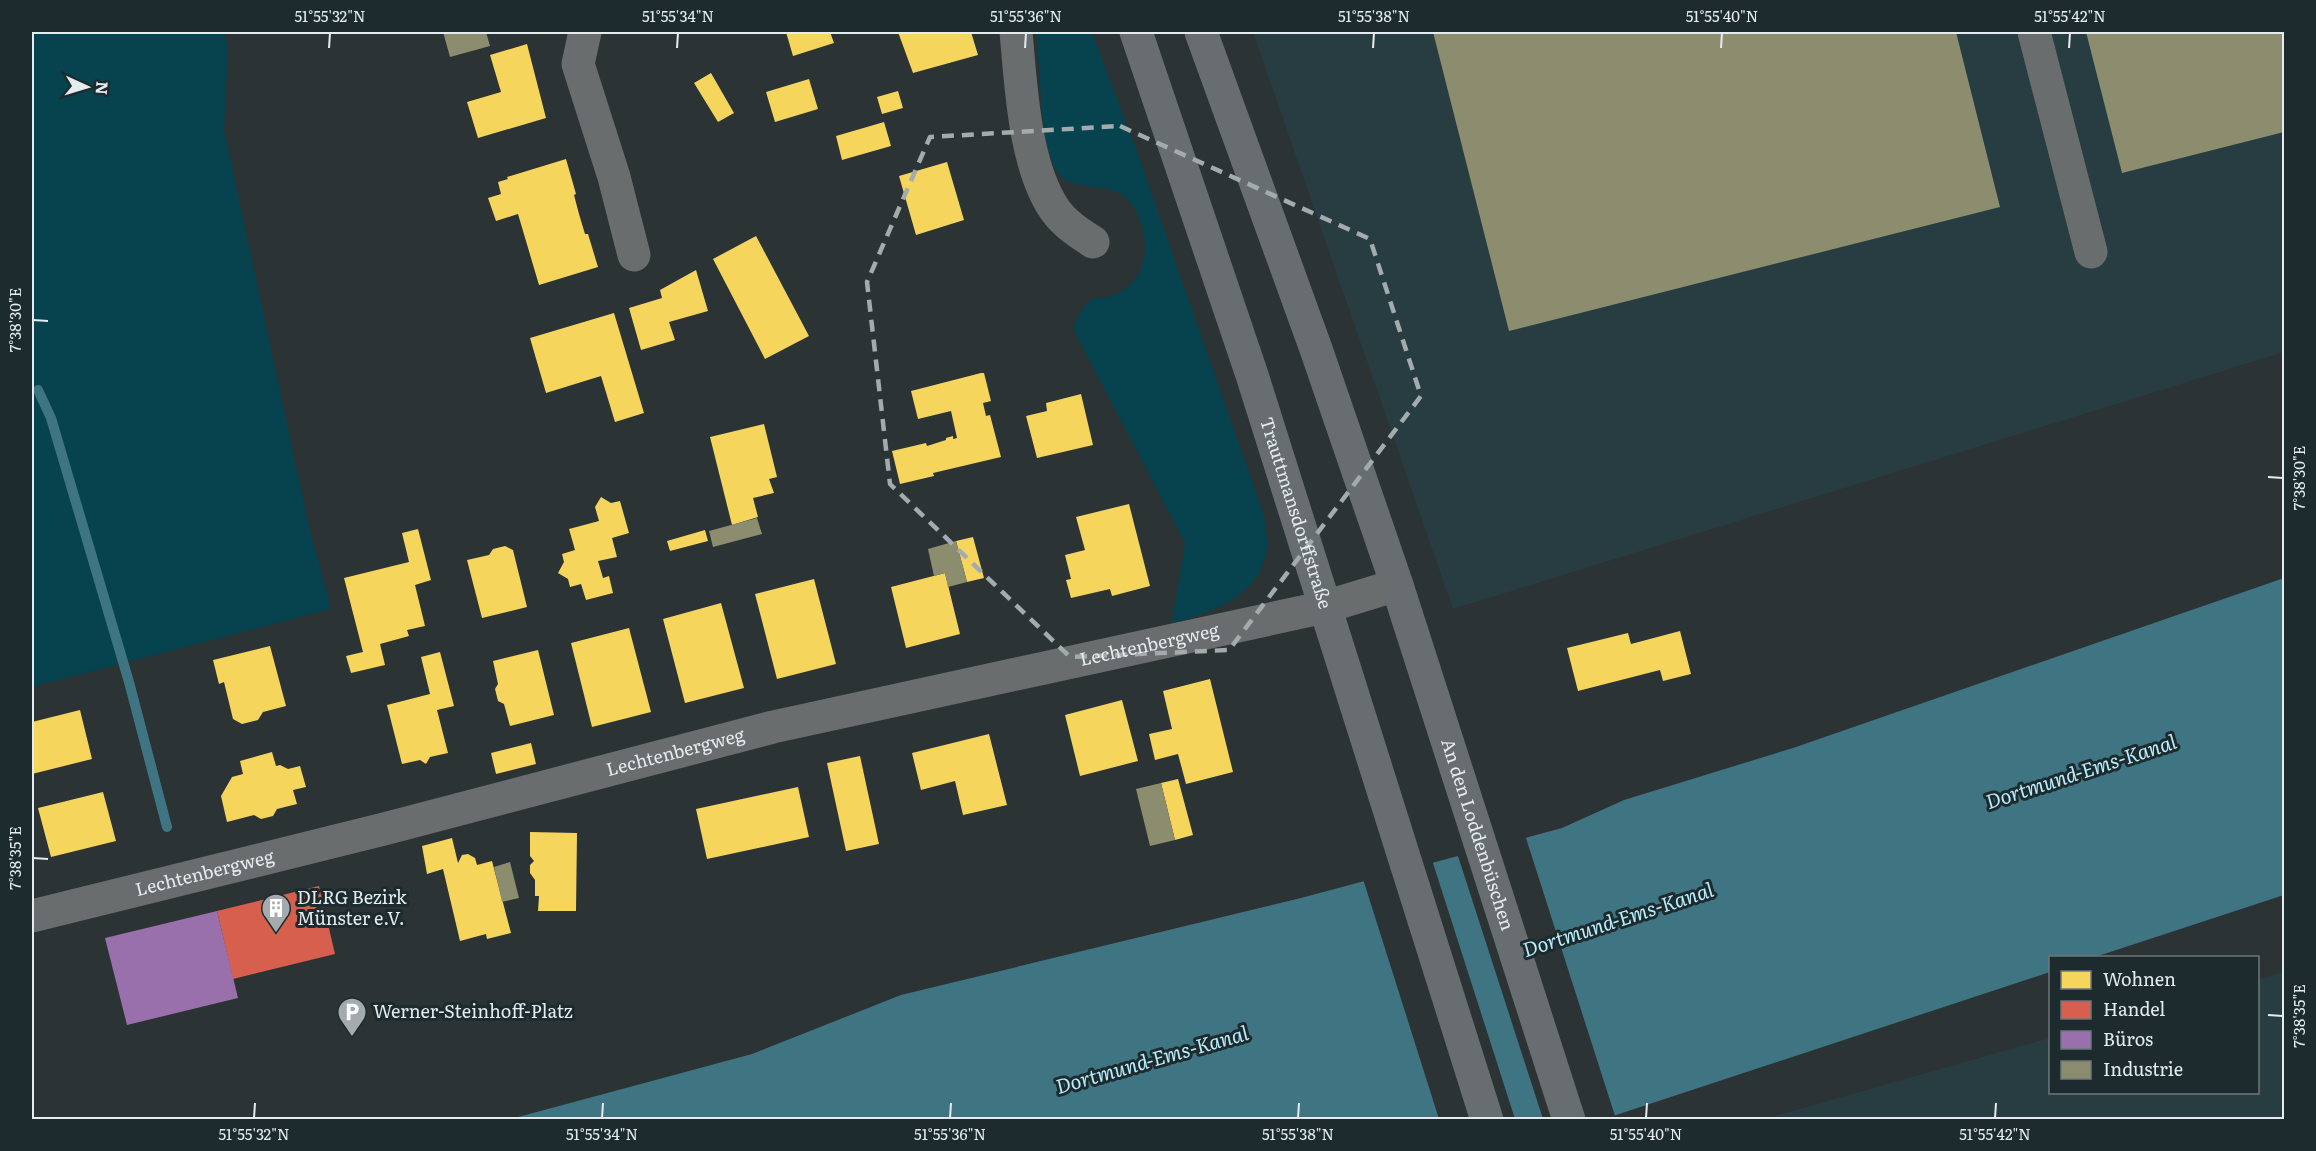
<svg xmlns="http://www.w3.org/2000/svg" width="2316" height="1151" viewBox="0 0 2316 1151" font-family="Literata,serif">
  <style>
    .built { fill: #283d42 }
    .green { fill: #06434f }
    .water { fill: #3f7582 }
    .pier { fill: #2b3335 }
    .homes { fill: #f6d55c }
    .shops { fill: #d6604d }
    .offices { fill: #9970ab }
    .industry { fill: #8c8c6e }
    .lines { fill: none; stroke-linecap: round; stroke-linejoin: round }
    .stream { stroke: #3f7582; stroke-width: 10 }
    .minor { stroke: #6a6d6e; stroke-width: 33 }
    .major { stroke: #686e70; stroke-width: 33 }
    .marked { fill: none; stroke: #a3abae; stroke-width: 4.5; stroke-dasharray: 12 8; stroke-linejoin: round }
    .ticks { fill: none; stroke: #e4ecef; stroke-width: 2 }
    .labels { text-anchor: middle; stroke-width: 6; stroke-linejoin: round; paint-order: stroke }
    .street-label { font-size: 18px; fill: #e4ecef; stroke: #1d2b2f }
    .poi-label { font-size: 18px; fill: #e4ecef; stroke: #1d2b2f; text-anchor: start }
    .water-label { font-size: 20px; font-style: italic; fill: #b9eefd; stroke: #1d2b2f }
    .neatline { fill: none; stroke: #e4ecef; stroke-width: 2 }
    .ticks-label { font-size: 15px; text-anchor: middle; fill: #e4ecef }
  </style>
  <rect width="100%" height="100%" fill="#2b3335"/>
  <path class="built" d="M1253 32H2284V352L1453 609Z
    M2284 972V1119H1765L2050 1038V1092H2258V980Z"/>
  <path class="green" d="M32 32H224L228 48 224 129 308 522 331 609 32 687Z
    M1036 32H1092L1140 160 1264 516C1265 526 1268 537 1267 548 1262 595 1211 613 1172 623L1185 543 1073 329C1077 321 1081 308 1089 302 1092 298 1097 299 1101 298 1119 296 1133 286 1140 270 1146 258 1146 243 1143 230 1127 163 1073 205 1054 167 1039 136 1041 68 1036 32Z"/>
  <path class="water" d="M2284 578V895L2095 957 2050 958V972L1604 1119 507 1120 752 1054 901 995 1301 898 1562 828 1624 800 1793 748Z"/>
  <path class="pier" d="M1525 835 1616 1119 1614 1120 1543 1119 1457 853Z
    M1432 860 1515 1119H1439L1363 879Z"/>
  <path class="homes" d="M786 32H830L834 43 793 56Z
    M898 32H971L978 55 913 73Z
    M527 44 546 118 478 138 467 102 501 92 490 55Z
    M711 73 734 113 718 122 694 83Z
    M809 79 818 109 775 122 766 92Z
    M898 91 903 108 882 114 877 97Z
    M884 122 891 146 842 160 836 136Z
    M566 159 576 194 574 195 579 214 585 234H588L598 267 539 285 518 214 496 221 488 198 501 194 498 182 508 179 507 177Z
    M947 162 964 220 916 235 899 176Z
    M756 236 809 336 765 359 713 259Z
    M696 270 708 311 669 322 675 340 641 350 629 308 662 298 660 290Z
    M614 313 644 413 615 422 601 376 546 393 530 338Z
    M981 373H984L991 401 983 403 986 416 990 415 1001 457 933 473 934 476 900 484 892 451 926 443 927 446 946 440V438L953 436V439L957 438 951 411 918 419 911 391Z
    M1081 394 1093 445 1037 458 1026 416 1047 411 1046 403Z
    M764 424 777 477 769 479 774 493 753 498 758 517 732 525 710 437Z
    M601 497 611 503 620 501 629 533 612 538 617 557 598 561 603 578 609 576 613 593 586 600 581 584 570 587 568 579 558 573 564 562 562 554 575 550 569 529 599 521 595 507Z
    M1129 504 1150 586 1112 596 1110 589 1071 598 1066 580 1071 579 1065 555 1085 550 1076 517Z
    M418 529 431 580 415 585 425 626 407 630 409 636 380 644 385 665 351 673 346 656 363 652 344 578 409 562 402 533Z
    M705 530 708 541 670 551 667 541Z
    M973 537 984 578 967 582 956 541Z
    M505 546 513 550 527 607 482 618 467 560 489 555 493 549Z
    M945 573 960 634 906 648 891 587Z
    M814 579 836 664 777 679 755 594Z
    M721 603 744 688 685 703 663 619Z
    M629 628 651 712 592 727 571 643Z
    M1680 631 1691 674 1663 681 1660 670 1578 691 1567 648 1628 633 1631 644Z
    M270 646 286 706 263 712 258 720 242 724 233 719 224 682 219 684 213 660Z
    M538 650 554 715 510 726 504 704 498 701 495 689 498 684 493 661Z
    M440 652 454 706 437 710 448 753 430 757 426 764 420 760 402 764 387 705 430 694 421 657Z
    M1210 679 1233 772 1186 784 1178 754 1155 760 1149 734 1172 729 1163 691Z
    M1122 700 1138 761 1080 776 1065 715Z
    M80 710 92 759 32 774V722Z
    M989 734 1007 805 963 815 955 781 921 790 912 753Z
    M531 743 536 764 496 774 491 753Z
    M272 752 276 766 280 765 288 769 300 766 306 787 293 790 297 804 277 809 273 816 261 819 254 815 227 822 221 796 232 777 243 774 240 761Z
    M860 756 879 844 846 851 827 763Z
    M1178 779 1193 835 1175 840 1161 783Z
    M798 787 809 837 707 859 696 809Z
    M103 792 116 841 51 857 38 808Z
    M530 832 577 833 576 911H538L539 896H535V880L530 873V865L534 861 530 856Z
    M452 838 458 863 462 855 468 854 475 858 477 865 492 861 511 933 487 939 486 934 460 941 443 869 427 874 422 846Z"/>
  <path class="shops" d="M319 886 335 954 233 979 217 911Z"/>
  <path class="offices" d="M217 911 238 998 127 1025 105 938Z"/>
  <path class="industry" d="M443 32H486L490 46 450 57Z
    M1433 32H1956L2000 207 1509 331Z
    M2086 32H2284V132L2122 173Z
    M757 518 762 534 713 547 709 531Z
    M956 541 967 582 948 587 945 573 934 576 928 549Z
    M1161 783 1175 840 1150 846 1136 789Z
    M510 862 519 898 502 902 494 867Z"/>
  <g class="lines">
    <path class="stream" d="M38 390 51 418 129 682 167 827"/>
    <g class="minor">
      <path d="M585 32 578 64 614 177 634 255"/>
      <path d="M1016 32C1021 85 1024 165 1055 210 1065 224 1079 233 1093 242"/>
      <path d="M2034 32 2091 252"/>
      <path id="s1" d="M32 916 384 829 773 727 1325 607 1397 585"/>
    </g>
    <g class="major">
      <path id="s2" d="M1136 32 1252 375 1487 1120"/>
      <path id="s3" d="M1201 32 1316 349 1397 585 1569 1120"/>
    </g>
  </g>
  <path class="marked" d="M1120 126 1370 239 1421 396 1229 650 1070 657 890 484 867 282 930 137Z"/>
  <path class="ticks" d="M329 48 330 33M677 48 678 33M1025 48 1026 33M1373 48 1374 33M1721 48 1722 33M2069 48 2070 33M33 320 48 321M2268 477 2283 478M33 858 48 859M2268 1015 2283 1016M254 1118 255 1103M602 1118 603 1103M950 1118 951 1103M1298 1118 1299 1103M1646 1118 1647 1103M1995 1118 1996 1103"/>
  <defs>
    <g id="building-pin" transform="scale(1.5)"><path d="M0 17L-7.5 6A9.5 9.5 0 1 1 7.5 6Z" fill="#a3abae" stroke="#1d2b2f"/><path d="M-4-6H4V6H1V3H-1V6H-4ZM-2.5-4.3h1.7v1.8h-1.7ZM.8-4.3h1.7v1.8H.8ZM-2.5-1h1.7V.8h-1.7ZM.8-1h1.7V.8H.8Z" fill="#fff"/></g>
    <g id="parking-pin" transform="scale(1.5)"><path d="M0 17L-7.5 6A9.5 9.5 0 1 1 7.5 6Z" fill="#a3abae" stroke="#1d2b2f"/><path d="M-3.5-5.5H1a3.5 3.5 0 0 1 0 7H-1V5.5H-3.5ZM-1-3.4V-.6H.8a1.4 1.4 0 0 0 0-2.8Z" fill="#fff"/></g>
  </defs>
  <g fill-rule="evenodd">
    <use href="#building-pin" x="276" y="908"/>
    <use href="#parking-pin" x="352" y="1012"/>
  </g>
  <g class="labels">
    <g class="street-label">
      <text dy="6" stroke="none"><textPath href="#s2" startOffset="507">Trauttmansdorffstraße</textPath></text>
      <text dy="6" stroke="none"><textPath href="#s1" startOffset="1150">Lechtenbergweg</textPath></text>
      <text dy="6" stroke="none"><textPath href="#s1" startOffset="664">Lechtenbergweg</textPath></text>
      <text dy="6" stroke="none"><textPath href="#s3" startOffset="849">An den Loddenbüschen</textPath></text>
      <text dy="6" stroke="none"><textPath href="#s1" startOffset="178">Lechtenbergweg</textPath></text>
    </g>
    <g class="poi-label">
      <text x="297" y="904">DLRG Bezirk<tspan x="297" dy="21">Münster e.V.</tspan></text>
      <text x="373" y="1018">Werner-Steinhoff-Platz</text>
    </g>
    <g class="water-label">
      <text transform="translate(2081 772) rotate(-18)" y="7">Dortmund-Ems-Kanal</text>
      <text transform="translate(1618 920) rotate(-18)" y="7">Dortmund-Ems-Kanal</text>
      <text transform="translate(1152 1060) rotate(-16)" y="7">Dortmund-Ems-Kanal</text>
    </g>
  </g>
  <rect width="2316" height="1151" fill="none" stroke="#1d2b2f" stroke-width="66"/>
  <rect x="2049" y="956" width="210" height="138" fill="#1d2b2f" stroke="#6d787c" stroke-width="1.5"/>
  <rect x="2061" y="971" width="30" height="18" fill="#f6d55c" stroke="#6d787c" stroke-width="1.5"/>
  <text x="2103" y="986" font-size="18" fill="#e4ecef">Wohnen</text>
  <rect x="2061" y="1001" width="30" height="18" fill="#d6604d" stroke="#6d787c" stroke-width="1.5"/>
  <text x="2103" y="1016" font-size="18" fill="#e4ecef">Handel</text>
  <rect x="2061" y="1031" width="30" height="18" fill="#9970ab" stroke="#6d787c" stroke-width="1.5"/>
  <text x="2103" y="1046" font-size="18" fill="#e4ecef">Büros</text>
  <rect x="2061" y="1061" width="30" height="18" fill="#8c8c6e" stroke="#6d787c" stroke-width="1.5"/>
  <text x="2103" y="1076" font-size="18" fill="#e4ecef">Industrie</text>
  <g transform="translate(87 87) rotate(94)" stroke="#1d2b2f" stroke-width="4.5" paint-order="stroke">
  <path d="M0-4.5L10 22L0 15L-10 22Z" fill="#e4ecef"/>
  <text y="-9" font-size="16" font-weight="bold" text-anchor="middle" fill="#e4ecef">N</text>
  </g>
  <rect x="33" y="33" width="2250" height="1085" class="neatline"/>
  <g class="ticks-label">
    <text x="330" y="22">51°55'32"N</text>
    <text x="678" y="22">51°55'34"N</text>
    <text x="1026" y="22">51°55'36"N</text>
    <text x="1374" y="22">51°55'38"N</text>
    <text x="1722" y="22">51°55'40"N</text>
    <text x="2070" y="22">51°55'42"N</text>
    <text transform="translate(16 320) rotate(-90)" y="5">7°38'30"E</text>
    <text transform="translate(2300 478) rotate(-90)" y="5">7°38'30"E</text>
    <text transform="translate(16 858) rotate(-90)" y="5">7°38'35"E</text>
    <text transform="translate(2300 1016) rotate(-90)" y="5">7°38'35"E</text>
    <text x="254" y="1140">51°55'32"N</text>
    <text x="602" y="1140">51°55'34"N</text>
    <text x="950" y="1140">51°55'36"N</text>
    <text x="1298" y="1140">51°55'38"N</text>
    <text x="1646" y="1140">51°55'40"N</text>
    <text x="1995" y="1140">51°55'42"N</text>
  </g>
</svg>
